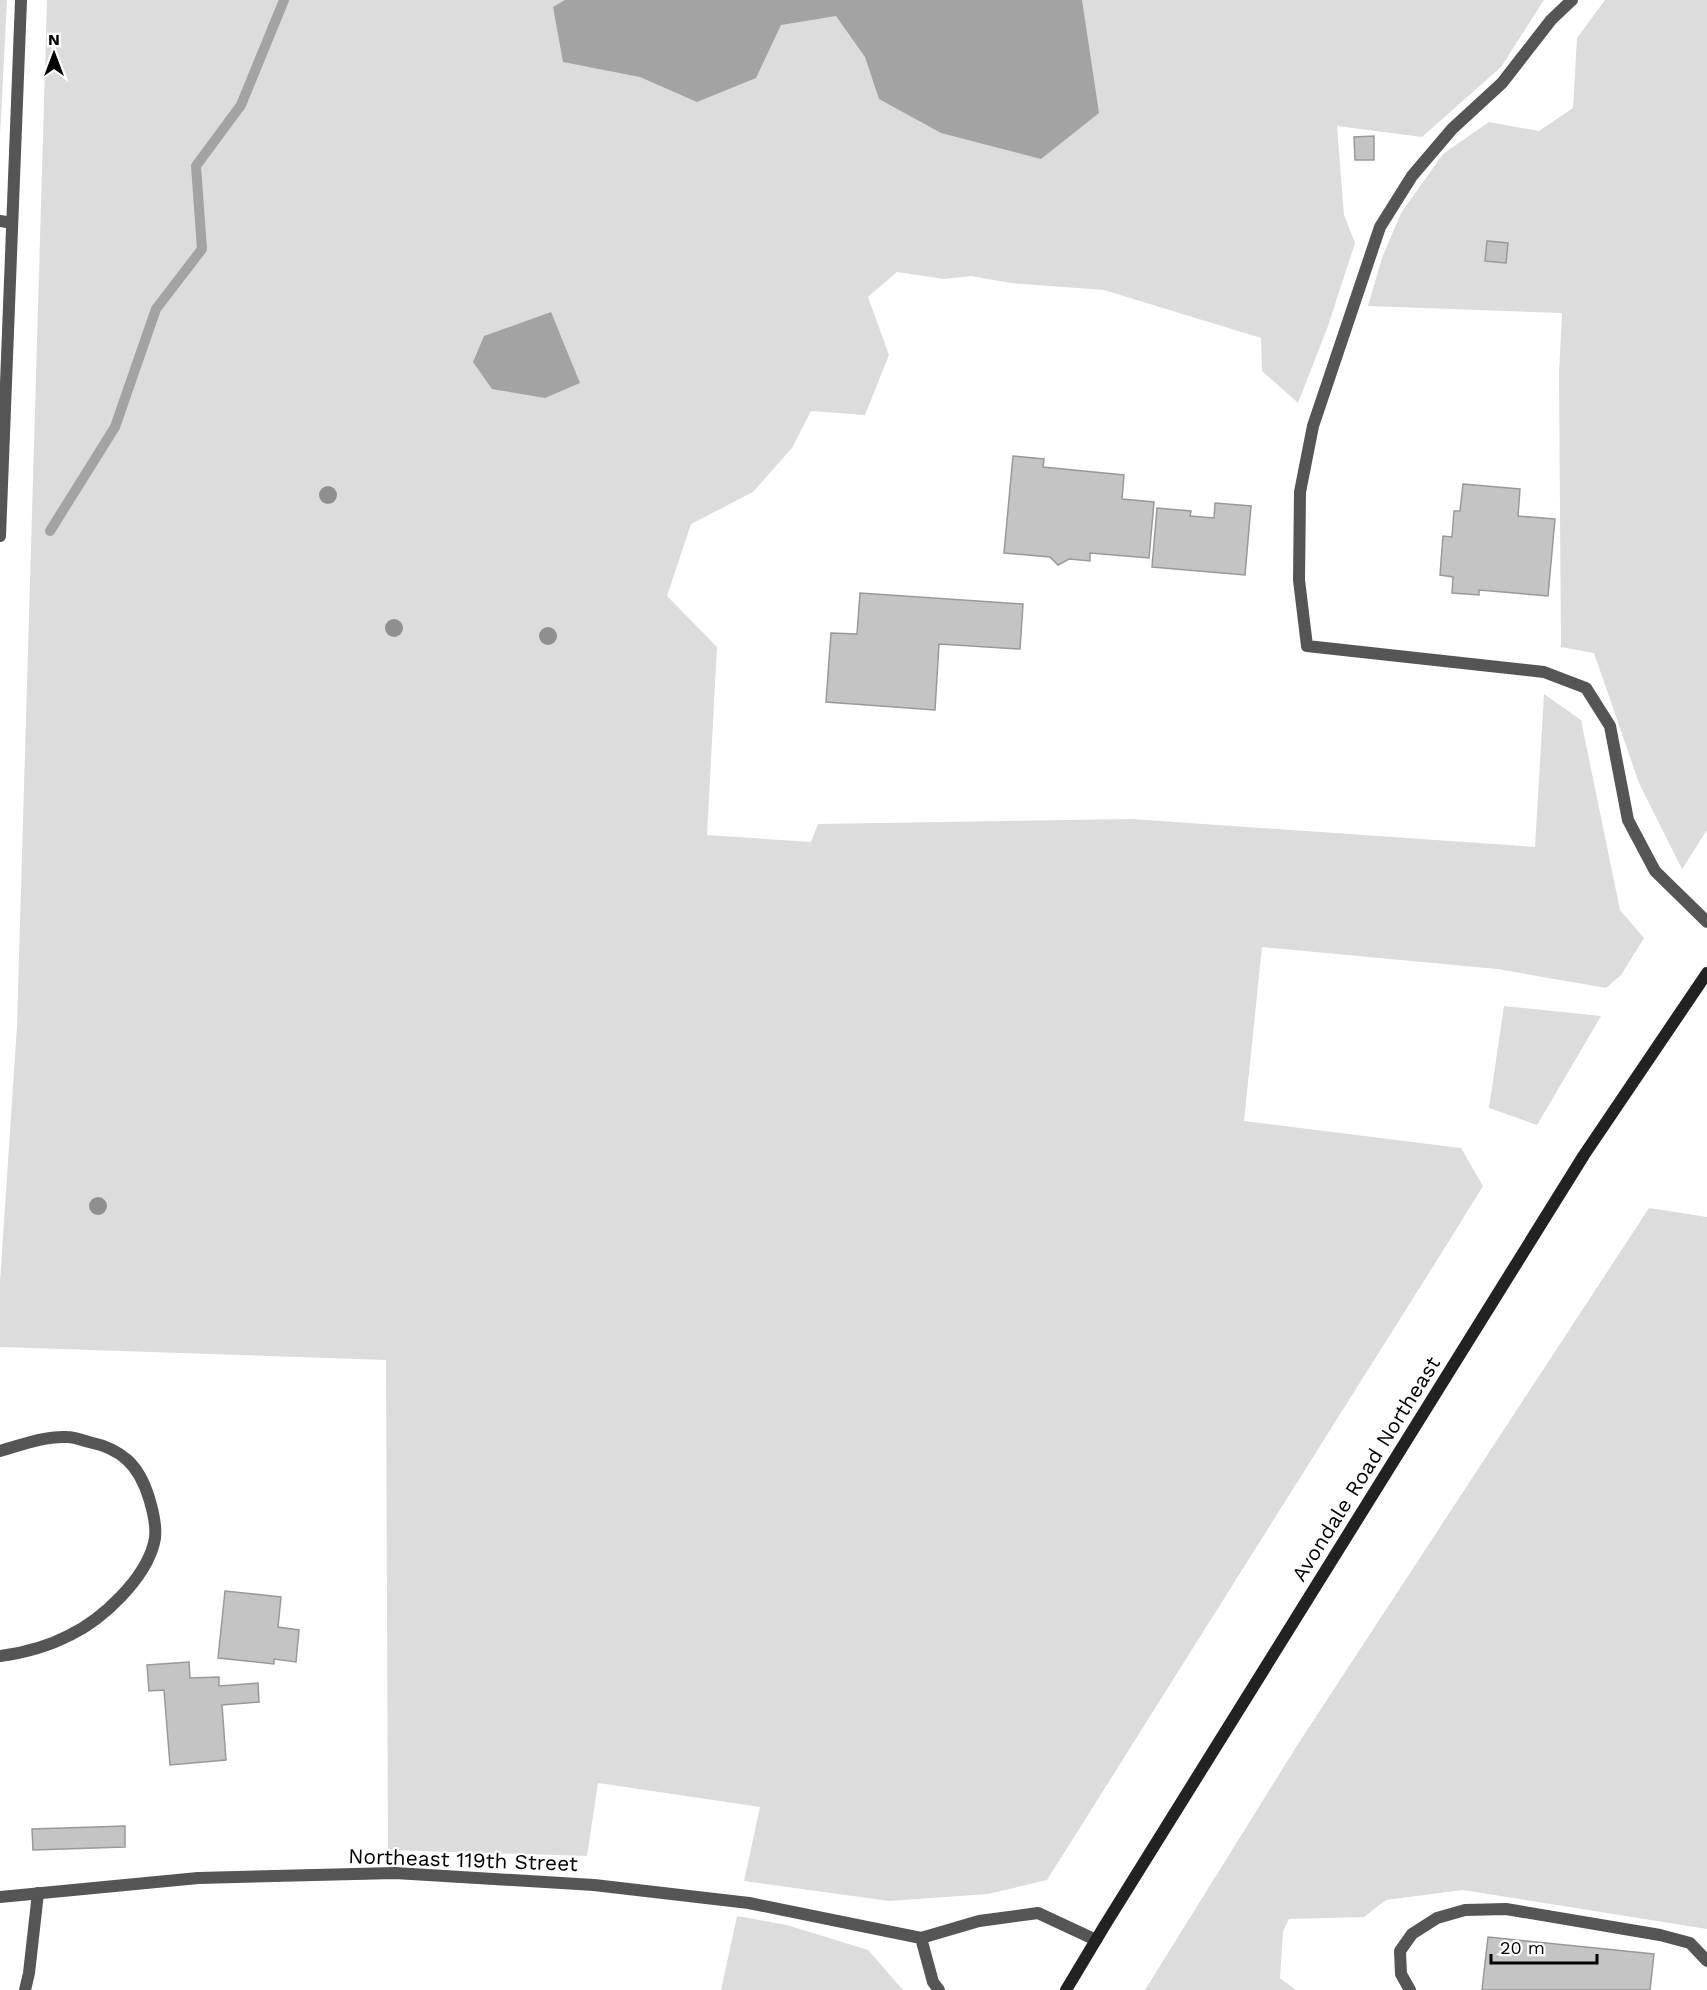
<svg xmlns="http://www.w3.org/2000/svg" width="1707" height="1990" viewBox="0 0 1707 1990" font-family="'Work Sans',sans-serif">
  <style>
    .green { fill: #dcdcdc }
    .water { fill: #a3a3a3 }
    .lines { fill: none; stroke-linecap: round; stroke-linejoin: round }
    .stream { stroke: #a3a3a3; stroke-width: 10 }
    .building { fill: #c4c4c4; stroke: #999; stroke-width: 1.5 }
    .service { stroke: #555; stroke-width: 12 }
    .minor { stroke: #555; stroke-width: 12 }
    .secondary { stroke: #222; stroke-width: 12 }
    .tree { fill: #8f8f8f }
    .labels { text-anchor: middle; stroke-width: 4.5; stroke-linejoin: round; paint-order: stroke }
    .street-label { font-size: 21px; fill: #000; stroke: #fff }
  </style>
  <rect width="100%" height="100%" fill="#fff"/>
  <path class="green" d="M0 0H7L0 136Z
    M47 0H1544L1501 67 1422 137 1337 126 1344 215 1355 243 1328 326 1298 403 1262 371 1261 338 1104 290 1011 283 971 276 944 279 897 272 868 297 889 355 865 415 811 411 792 448 753 492 691 524 667 596 717 647 707 835 811 842 818 824 1132 819 1535 847 1544 694 1581 720 1620 910 1644 938 1621 975 1606 988 1497 969 1262 947 1244 1121 1461 1148 1483 1186 1444 1249 1047 1880 988 1894 889 1901 744 1881 760 1807 598 1783 587 1856 388 1850 386 1360 0 1347V1282L17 1026Z
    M1605 0H1707V830L1682 869 1639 783 1594 653 1561 647 1559 373 1562 313 1368 306 1382 258 1401 213 1443 154 1489 122 1539 131 1573 108 1577 38Z
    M1504 1006 1601 1016 1537 1125 1489 1108Z
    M1649 1208 1707 1217V1929L1463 1890 1386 1900 1364 1917 1289 1919 1283 1931 1280 1978 1296 1990H1145L1298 1744Z
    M737 1916 787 1925 868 1950 903 1990H721Z"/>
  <path class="water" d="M565 0H1082L1099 113 1041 159 941 133 879 99 865 57 836 16 781 25 756 78 697 102 640 77 563 62 553 7Z
    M551 312 580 383 545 398 492 389 473 362 484 336Z"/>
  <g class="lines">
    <path class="stream" d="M50 531 115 427 156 309 202 249 196 166 241 105 284 0"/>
  </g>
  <path class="building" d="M1374 136V160H1355L1354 137Z
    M1487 241 1508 243 1506 263 1485 261Z
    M1013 456 1044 459 1043 467 1124 475 1122 499 1154 502 1149 558 1090 553V561L1069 559 1058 565 1050 557 1004 553Z
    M1463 484 1520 489 1518 516 1555 519 1548 596 1479 590V595L1452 593 1453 577 1440 575 1443 536 1452 537 1454 511H1460Z
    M1215 503 1251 506 1245 575 1152 567 1157 508 1191 511 1190 516 1214 518Z
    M860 593 1023 604 1020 649 939 644 935 710 826 702 831 633 857 634Z
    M225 1591 281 1597 278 1627 299 1630 296 1662 274 1659V1664L218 1658Z
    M189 1662 190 1678 219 1677V1686L258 1683 259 1702 222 1705 226 1760 170 1765 164 1690 149 1691 147 1665Z
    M125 1826V1847L33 1850 32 1829Z
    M1488 1937 1654 1954 1650 1990H1482Z"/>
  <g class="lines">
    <path class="service" d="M1572 0 1551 20 1502 83 1452 129 1412 176 1380 227 1313 426 1300 492 1299 580 1307 646 1544 672 1586 688 1610 726 1628 820 1655 871 1707 922
      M0 221 12 223
      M0 1451C21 1445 44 1436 67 1437 74 1437 82 1440 89 1442 122 1449 139 1465 149 1498 153 1511 158 1529 154 1543 145 1579 103 1619 70 1635 49 1646 23 1653 0 1656
      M25 1990 29 1973 38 1893
      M1410 1990 1401 1974 1400 1951 1412 1934 1437 1918 1465 1910 1506 1909 1660 1935 1690 1943 1707 1961"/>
    <path class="minor" d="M0 536 21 0
      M0 1897 198 1878 395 1873 594 1885 749 1903 921 1938 979 1921 1038 1913 1096 1940
      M921 1938 933 1982 939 1990"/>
    <path class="secondary" d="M1066 1990 1105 1925 1584 1155 1707 973"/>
  </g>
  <g class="tree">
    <circle cx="328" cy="495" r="9"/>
    <circle cx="394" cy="628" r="9"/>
    <circle cx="548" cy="636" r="9"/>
    <circle cx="98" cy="1206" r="9"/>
  </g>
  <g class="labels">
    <g class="street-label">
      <text transform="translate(1366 1469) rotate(-58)" y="7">Avondale Road Northeast</text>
      <text transform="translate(463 1860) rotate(2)" y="7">Northeast 119th Street</text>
    </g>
  </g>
  <g transform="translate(54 54)" stroke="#ffffff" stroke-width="4.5" paint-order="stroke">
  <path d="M0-4.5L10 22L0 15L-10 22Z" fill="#000000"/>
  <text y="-9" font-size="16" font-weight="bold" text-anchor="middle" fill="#000000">N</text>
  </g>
  <path d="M1491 1954v9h106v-9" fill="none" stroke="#000000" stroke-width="3"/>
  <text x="1500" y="1954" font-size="18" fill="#000000" stroke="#ffffff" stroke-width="4.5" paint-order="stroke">20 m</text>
</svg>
